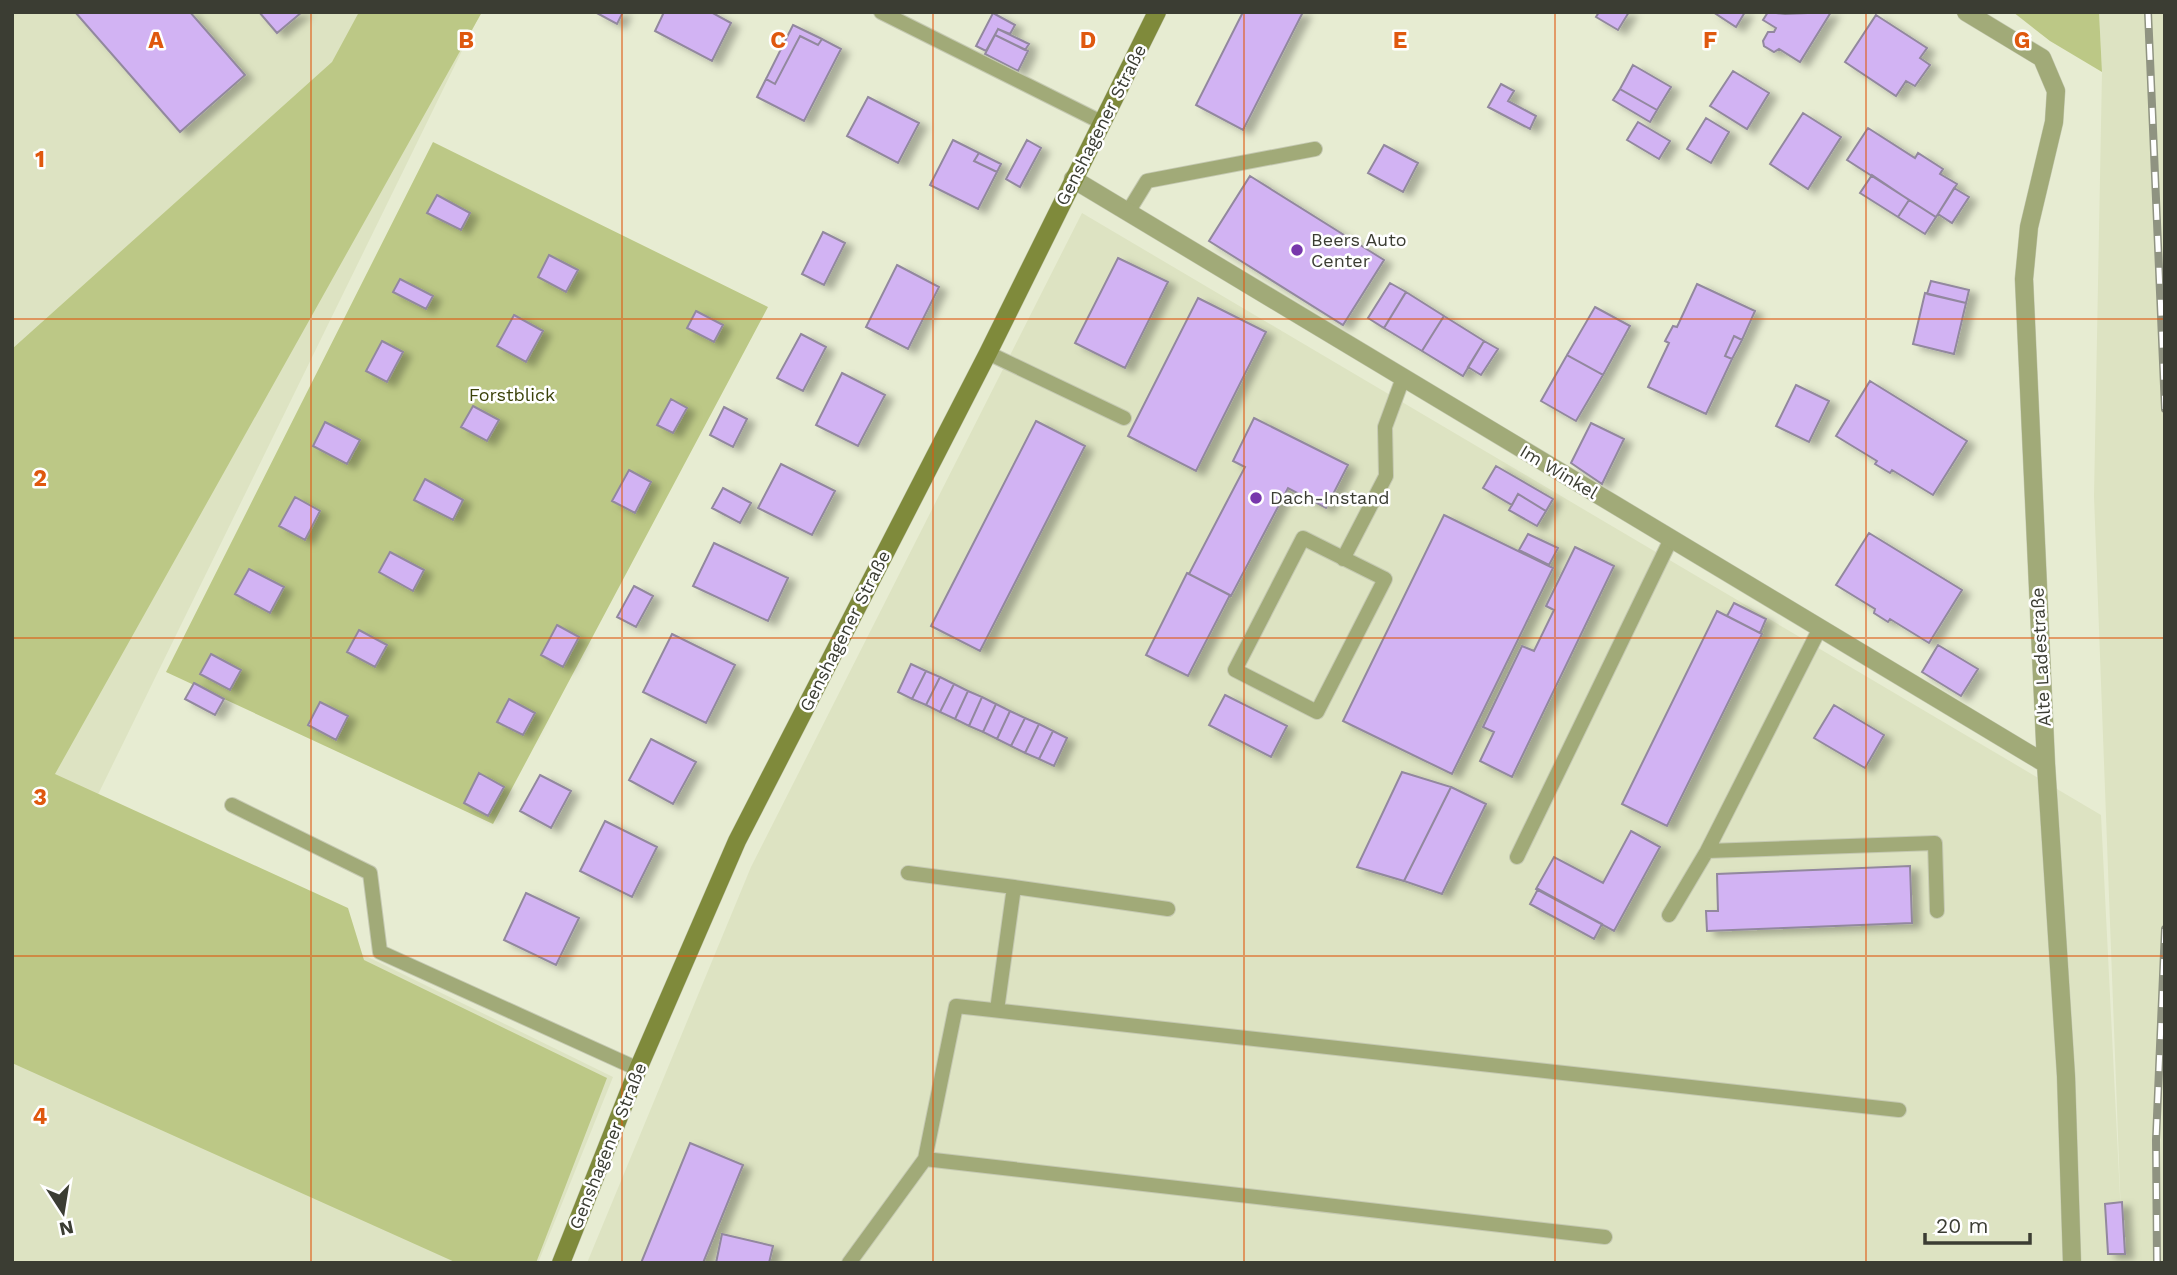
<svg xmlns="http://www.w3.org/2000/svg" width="2177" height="1275" viewBox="0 0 2177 1275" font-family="'Work Sans',sans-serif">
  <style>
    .built { fill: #dde3c2 }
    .green { fill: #bcc886 }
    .building { fill: #d2b3f3; stroke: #92889e; stroke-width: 2; filter: url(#shadow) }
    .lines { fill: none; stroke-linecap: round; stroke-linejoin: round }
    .lane-casing { stroke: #c5c9b2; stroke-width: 16 }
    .street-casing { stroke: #c5c9b2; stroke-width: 19 }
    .secondary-casing { stroke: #c5c9b2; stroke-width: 19 }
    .lane { stroke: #a1aa78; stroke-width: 14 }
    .street { stroke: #a1aa78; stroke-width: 18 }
    .secondary { stroke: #7f8a3b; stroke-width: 18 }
    .rail-casing { stroke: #8f9381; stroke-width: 8 }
    .rail { stroke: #fff; stroke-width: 5; stroke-dasharray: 16; stroke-linecap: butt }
    .grid { fill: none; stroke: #df580e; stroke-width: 2; stroke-opacity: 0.55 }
    .poi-dot { fill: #7837ac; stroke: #fff; stroke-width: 2.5 }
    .labels { text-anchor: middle; stroke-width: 5; stroke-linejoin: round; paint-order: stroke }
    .street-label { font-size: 18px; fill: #3b3d33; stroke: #fff }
    .poi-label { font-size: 18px; fill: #3b3d33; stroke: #fff; text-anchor: start }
    .park-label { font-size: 18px; fill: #3b420a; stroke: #fff }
    .grid-label { font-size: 23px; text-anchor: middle; font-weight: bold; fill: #df580e; stroke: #fff; stroke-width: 5; stroke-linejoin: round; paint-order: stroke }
  </style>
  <defs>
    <filter id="shadow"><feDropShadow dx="8" dy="4.5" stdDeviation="3.5" flood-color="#0004"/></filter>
  </defs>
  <rect width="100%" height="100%" fill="#e7ecd2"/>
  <path class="built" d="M12 12H481L86 819 613 1077 538 1263H12Z
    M2099 12H2165V1263H587L751 867 1082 213 2101 815 2121 1216 2094 496 2102 72Z"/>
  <path class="green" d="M359 12H482L55 774 348 908 364 960 607 1078 536 1263H457L12 1063V349L332 62Z
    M2013 12H2099L2102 72 2050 41Z
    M433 142 768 307 493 824 166 672Z"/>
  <path class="building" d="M75 12H190L245 75 180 132Z
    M259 12H302L277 33Z
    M595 12H623L617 24Z
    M664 12H711L731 23 712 61 655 31Z
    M1243 12H1303L1243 130 1196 105Z
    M1599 12H1629L1618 30 1596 17Z
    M1713 12H1745L1736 27Z
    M1768 12 1785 14 1831 12 1800 62 1779 49 1774 52 1764 46 1763 41 1768 32H1774L1776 28 1763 20Z
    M993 13 1015 25 1010 34 998 29 986 51 976 46Z
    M1876 15 1927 48 1920 58 1930 65 1915 86 1906 81 1896 96 1845 62Z
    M793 25 822 39 818 45 800 36 775 84 766 79Z
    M998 29 1029 44 1025 50 995 35Z
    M995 35 1028 51 1018 71 985 54Z
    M800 36 818 45 822 39 841 49 804 121 757 97 766 79 775 84Z
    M1633 65 1671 87 1657 110 1620 89Z
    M1733 71 1769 93 1747 129 1710 106Z
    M1501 84 1514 91 1508 101 1536 116 1530 129 1488 107Z
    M1620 89 1657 110 1650 122 1613 100Z
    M868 97 919 123 898 163 847 136Z
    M1803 113 1841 137 1808 189 1770 164Z
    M1706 118 1729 132 1711 163 1687 149Z
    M1638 122 1670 141 1659 159 1627 140Z
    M1868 128 1915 158 1918 153 1943 169 1940 174 1957 184 1936 217 1847 160Z
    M953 140 979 153 974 161 997 172 978 209 930 185Z
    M1027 140 1041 148 1020 187 1006 179Z
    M1384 145 1418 163 1403 192 1368 173Z
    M979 153 1001 164 997 172 974 161Z
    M1872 175 1909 200 1898 217 1860 193Z
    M1250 176 1384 260 1343 325 1209 241Z
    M1954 188 1969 197 1952 223 1938 214Z
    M437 195 470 213 461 230 427 213Z
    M1909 200 1936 217 1925 234 1898 217Z
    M823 232 845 243 824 285 802 274Z
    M549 255 578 270 566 292 538 277Z
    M1118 258 1168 282 1125 368 1075 343Z
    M897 265 939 287 908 349 866 327Z
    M400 279 433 296 426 309 393 292Z
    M1931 281 1969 290 1966 303 1927 294Z
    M1390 283 1406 292 1384 328 1368 318Z
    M1697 284 1755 311 1742 340 1734 336 1725 356 1732 359 1706 414 1648 387 1669 343 1665 341 1673 326 1677 327Z
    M1406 292 1444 316 1422 351 1384 328Z
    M1925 293 1966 303 1954 354 1913 344Z
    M1198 298 1266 332 1196 471 1128 436Z
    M1595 307 1630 326 1603 375 1567 355Z
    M696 311 723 325 714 342 687 328Z
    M514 315 543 331 526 362 497 346Z
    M1444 316 1484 341 1463 376 1422 351Z
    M801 334 826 347 803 391 777 378Z
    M1734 336 1742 340 1732 359 1725 356Z
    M382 341 403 352 387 382 366 371Z
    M1484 341 1498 349 1481 375 1468 367Z
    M1567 355 1603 375 1576 421 1541 401Z
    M842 373 885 395 858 446 816 425Z
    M1870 381 1967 441 1933 495 1892 470 1890 473 1875 464 1877 461 1836 436Z
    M1796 385 1829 401 1809 442 1776 426Z
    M671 399 687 408 673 433 657 425Z
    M473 406 499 420 487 441 461 427Z
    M724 407 747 419 733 447 710 435Z
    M1254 418 1348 465 1326 508 1288 488 1231 596 1189 574 1245 467 1233 461Z
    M1036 421 1085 446 980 651 931 626Z
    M325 422 360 440 347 464 313 446Z
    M1591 423 1624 439 1602 484 1571 463Z
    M781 464 835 491 812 535 758 508Z
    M1496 466 1553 499 1546 511 1518 494 1512 505 1483 488Z
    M629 470 651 482 635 513 612 501Z
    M425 479 463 500 453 520 414 500Z
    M723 488 751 503 740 523 712 508Z
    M1518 494 1546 511 1537 526 1509 510Z
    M295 497 320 511 305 540 279 526Z
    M1444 515 1553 568 1452 774 1343 721Z
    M1869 533 1962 590 1929 643 1890 619 1888 622 1874 613 1875 609 1836 585Z
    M1528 534 1558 548 1549 565 1519 550Z
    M714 543 788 578 768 621 693 586Z
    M1575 547 1614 566 1512 777 1480 761 1494 732 1483 727 1522 646 1534 651 1554 610 1546 606Z
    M390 552 424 570 413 591 379 572Z
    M249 569 284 587 270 613 235 594Z
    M1187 573 1230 595 1188 676 1146 655Z
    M634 586 653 596 636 627 617 617Z
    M1734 603 1766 619 1760 633 1727 616Z
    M1717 611 1762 634 1667 826 1622 804Z
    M557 625 579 637 563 667 541 655Z
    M359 630 387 645 375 667 347 652Z
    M672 634 735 665 706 723 643 692Z
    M1938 645 1978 669 1961 696 1922 672Z
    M211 654 241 670 230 690 200 674Z
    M911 664 926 671 912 699 898 692Z
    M926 671 940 677 926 705 912 699Z
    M940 677 954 684 940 712 926 705Z
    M194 683 224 699 215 715 185 699Z
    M954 684 968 691 955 719 940 712Z
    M968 691 982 697 969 726 955 719Z
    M1225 695 1287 726 1271 757 1209 725Z
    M982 697 996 704 983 732 969 726Z
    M509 699 535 713 523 735 497 722Z
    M320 702 348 716 336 740 308 725Z
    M996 704 1010 711 997 739 983 732Z
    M1834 705 1884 735 1865 768 1814 738Z
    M1010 711 1025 718 1011 746 997 739Z
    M1025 718 1039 724 1025 753 1011 746Z
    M1039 724 1053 731 1039 759 1025 753Z
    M1053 731 1067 738 1054 766 1039 759Z
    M651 739 696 762 673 804 629 780Z
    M1402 772 1451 787 1404 881 1357 867Z
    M479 773 504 787 488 816 464 803Z
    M540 775 571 791 551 828 520 811Z
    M1451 787 1486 804 1442 894 1404 881Z
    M605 821 657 847 632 897 580 871Z
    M1631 831 1660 847 1614 931 1536 889 1554 857 1603 883Z
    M1910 866 1912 923 1707 931 1706 911H1718L1717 874Z
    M1538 889 1602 924 1594 939 1530 904Z
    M526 893 579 918 556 965 504 940Z
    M690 1143 743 1165 703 1263H641Z
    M2122 1202 2125 1254H2108L2105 1204Z
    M722 1234 773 1246 769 1263H716Z"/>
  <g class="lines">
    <g class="lane-casing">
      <path id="lane" d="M881 12 1101 122
        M1128 212 1147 181 1315 149
        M988 353 1124 418
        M1303 538 1385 579 1317 712 1235 670Z
        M1343 559 1386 476 1385 427 1403 378
        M232 805 370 873 380 952 638 1069
        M1707 851 1935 843 1937 911
        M1517 857 1671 539
        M908 873 1014 887
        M1669 915 1707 851 1820 628
        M997 1010 1014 887 1168 909
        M1605 1237 925 1159 956 1006 1899 1110
        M849 1263 925 1159"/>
    </g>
    <g class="street-casing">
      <path id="street" d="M1966 12 2042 58 2056 91 2054 122 2029 227 2024 279 2046 764 2066 1076 2072 1263
        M1073 179 2046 764"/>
    </g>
    <g class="secondary-casing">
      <path id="secondary" d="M561 1263 638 1069 737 841 988 353 1157 12"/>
    </g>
    <use href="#lane" class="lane"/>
    <use href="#street" class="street"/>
    <use href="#secondary" class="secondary"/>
    <g class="rail-casing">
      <path id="rail" d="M2148 12 2165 409
        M2157 1263 2156 1140 2165 929"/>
    </g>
    <use href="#rail" class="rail"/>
  </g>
  <path class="grid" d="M311 12V1263M622 12V1263M933 12V1263M1244 12V1263M1555 12V1263M1866 12V1263M12 319H2165M12 638H2165M12 956H2165"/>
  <g class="poi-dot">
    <circle cx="1297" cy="250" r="7"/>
    <circle cx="1256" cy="498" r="7"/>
  </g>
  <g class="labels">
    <g class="street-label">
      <text transform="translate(1101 125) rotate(-63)" y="6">Genshagener Straße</text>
      <text transform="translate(1559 472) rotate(31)" y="6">Im Winkel</text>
      <text transform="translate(845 631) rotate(-63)" y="6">Genshagener Straße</text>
      <text transform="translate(2041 657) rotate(-93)" y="6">Alte Ladestraße</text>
      <text transform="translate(608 1146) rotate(-68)" y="6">Genshagener Straße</text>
    </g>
    <g class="poi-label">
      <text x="1311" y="246">Beers Auto<tspan x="1311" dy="21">Center</tspan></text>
      <text x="1270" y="504">Dach-Instand</text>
    </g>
    <g class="park-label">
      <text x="512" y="401">Forstblick</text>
    </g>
  </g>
  <g class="grid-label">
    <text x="156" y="48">A</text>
    <text x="466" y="48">B</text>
    <text x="778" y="48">C</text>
    <text x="1088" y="48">D</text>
    <text x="1400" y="48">E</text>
    <text x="1710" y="48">F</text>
    <text x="2022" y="48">G</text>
    <text x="40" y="167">1</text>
    <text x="40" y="486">2</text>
    <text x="40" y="805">3</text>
    <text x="40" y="1124">4</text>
  </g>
  <rect width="2177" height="1275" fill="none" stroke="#3b3d33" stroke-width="28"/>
  <g transform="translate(63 1212) rotate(168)" stroke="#ffffff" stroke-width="5" paint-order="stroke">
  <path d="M0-5L12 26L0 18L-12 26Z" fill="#3b3d33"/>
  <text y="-10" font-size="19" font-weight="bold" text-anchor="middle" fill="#3b3d33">N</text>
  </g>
  <path d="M1925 1233v10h105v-10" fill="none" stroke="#3b3d33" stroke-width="3.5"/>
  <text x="1936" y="1233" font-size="21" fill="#3b3d33" stroke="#ffffff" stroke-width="5" paint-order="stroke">20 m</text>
</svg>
